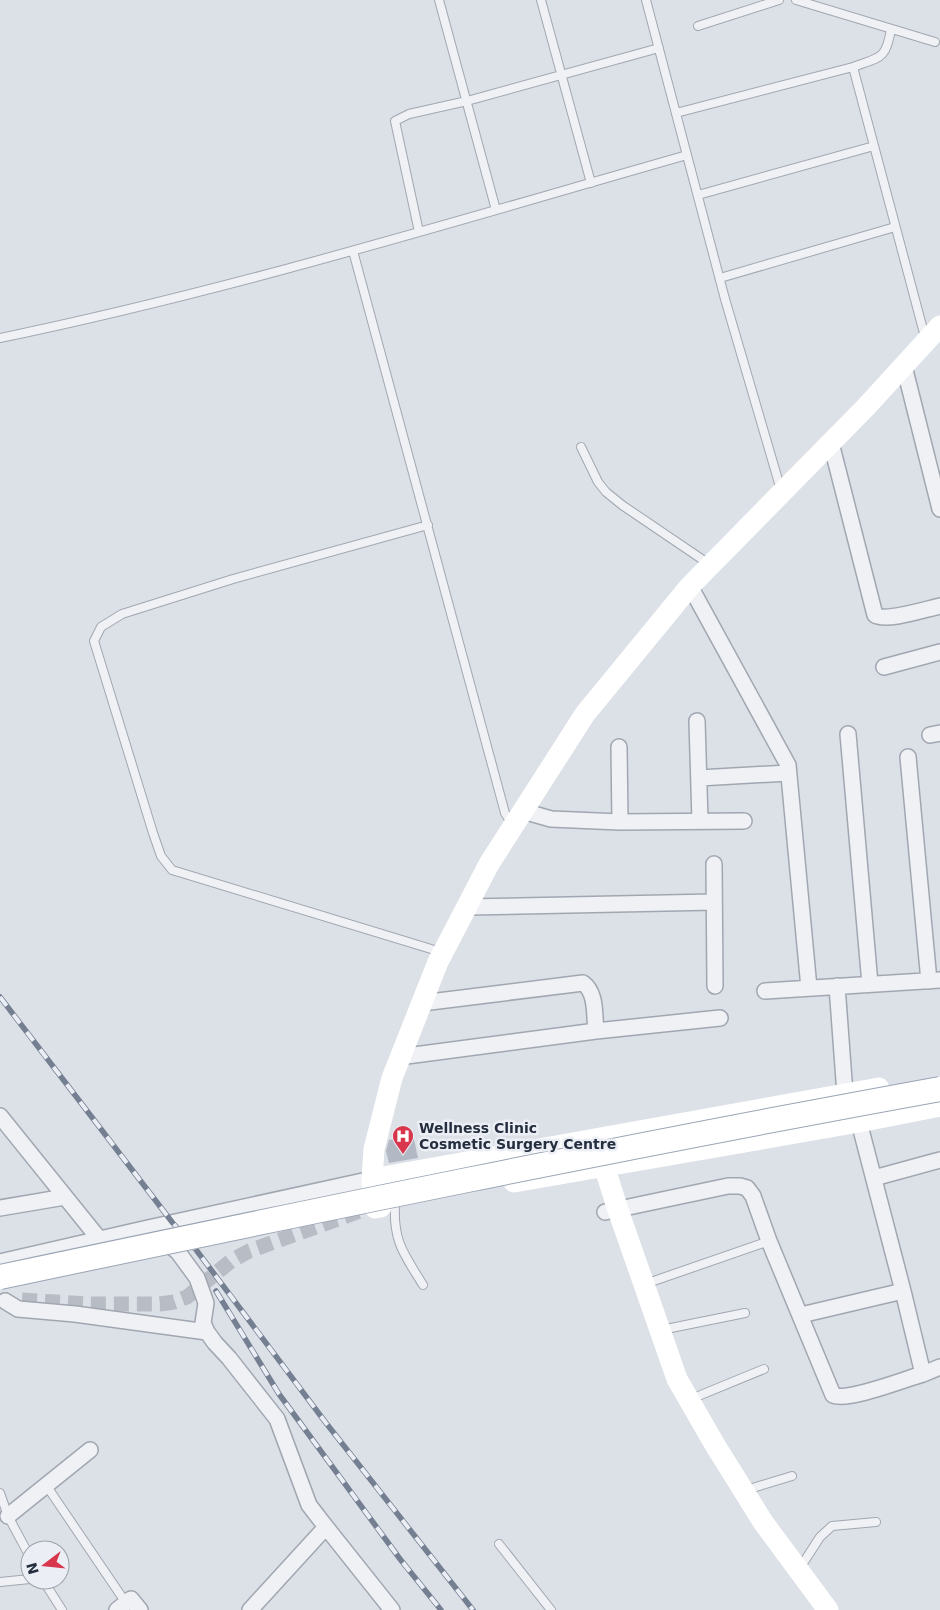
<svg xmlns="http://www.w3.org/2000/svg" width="940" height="1610" viewBox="0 0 940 1610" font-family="'DejaVu Sans',sans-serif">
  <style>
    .building { fill: #b3b9c4 }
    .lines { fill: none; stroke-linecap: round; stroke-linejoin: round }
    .street-tunnel { stroke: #b7bcc5; stroke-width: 15; stroke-dasharray: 15 8; stroke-linecap: butt }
    .lane-casing { stroke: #a1a7b1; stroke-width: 10 }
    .street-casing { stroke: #a1a7b1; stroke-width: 18 }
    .lane { stroke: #eff1f5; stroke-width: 8 }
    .street { stroke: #eff1f5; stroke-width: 15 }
    .secondary { stroke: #fff; stroke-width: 21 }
    .rail-casing { stroke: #747f92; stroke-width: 5.5 }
    .rail { stroke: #ebeff5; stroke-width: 4; stroke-dasharray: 11; stroke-linecap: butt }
    .primary-bridge-casing { stroke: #9aa4b4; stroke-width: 26; stroke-linecap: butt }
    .primary-bridge { stroke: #fff; stroke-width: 24 }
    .labels { text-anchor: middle; stroke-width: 5; stroke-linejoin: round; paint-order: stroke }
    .poi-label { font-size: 14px; font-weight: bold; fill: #252e3e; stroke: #ebeff5; text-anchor: start }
  </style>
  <rect width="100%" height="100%" fill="#dce0e7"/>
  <path class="building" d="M413 1135 418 1158 389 1163 386 1151 389 1140Z"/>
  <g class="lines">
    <path class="street-tunnel" d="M22 1300 87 1304H160L174 1302 187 1297 231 1261 249 1251 360 1211"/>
    <g class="lane-casing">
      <path id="lane" d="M439 0 496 210
        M541 0 591 183
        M646 0 725 299 781 490
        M796 0 935 42
        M698 26 779 0
        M853 67 925 337
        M676 113 853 67C880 57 886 60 891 29
        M698 195 874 146
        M419 232 395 121 409 114 467 101 659 48
        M353 251 505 813 512 824
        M720 278 895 227
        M0 338C232 290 459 220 687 155
        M581 447 598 482 606 492 622 505 709 564
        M428 525 233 579 122 614 101 627 94 641 153 833 161 856 172 870 441 952
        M395 1204C393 1242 404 1254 423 1285
        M645 1284 769 1241
        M661 1330 745 1313
        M691 1399 764 1369
        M46 1485 126 1603
        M746 1490 792 1476
        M0 1493 8 1516 30 1557
        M499 1544 551 1610
        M800 1568 820 1537 832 1526 876 1522
        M43 1580 62 1610
        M0 1582 30 1579"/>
    </g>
    <g class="street-casing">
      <path id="street" d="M904 366 940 509
        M831 443 875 615C886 622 926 609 940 606
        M690 586 788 765 809 988
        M884 667 940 652
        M697 721 700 821
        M848 734 870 984
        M930 735 940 733
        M619 747 620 822
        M908 757 929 981
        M699 778 788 773
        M523 811 551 819 620 822 744 821
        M714 864 715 986
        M467 907 714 902
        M837 986 845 1094
        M765 991 940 980
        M422 1003 583 983C597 993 594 1016 596 1031
        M399 1057 596 1031 720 1018
        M0 1116 100 1240
        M874 1178 940 1160
        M0 1208 65 1197
        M605 1212 728 1186H740L747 1188 753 1196 769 1241 833 1395C847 1402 905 1379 923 1374L903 1291 859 1122
        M148 1228 372 1179
        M0 1262 148 1228 178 1252 197 1278 206 1303 203 1323 207 1332 215 1343 229 1358 277 1419 309 1505 326 1527
        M5 1301 18 1309 75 1314 207 1332
        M801 1315 903 1291
        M923 1374 940 1367
        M8 1516 90 1450
        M117 1610 131 1599 140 1610
        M250 1610 326 1527 392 1610"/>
    </g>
    <use href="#lane" class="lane"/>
    <use href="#street" class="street"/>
    <path class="secondary" d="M600 1153 618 1210 677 1379 715 1445 763 1522 828 1610
      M372 1179 879 1088
      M514 1182 859 1122 940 1106
      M381 1207 375 1208 372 1179 374 1149 392 1078 438 962 489 864 585 714 690 586 866 407 940 326"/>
    <g class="rail-casing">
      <path id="rail" d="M0 997 172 1222 197 1251 326 1423 473 1610
        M216 1291 279 1394 400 1559 441 1610"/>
    </g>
    <use href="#rail" class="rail"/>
    <g class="primary-bridge-casing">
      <path id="primary-bridge" d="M0 1277C313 1211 625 1146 940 1089"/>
    </g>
    <use href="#primary-bridge" class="primary-bridge"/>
  </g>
  <defs>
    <g id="hospital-pin" transform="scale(1.125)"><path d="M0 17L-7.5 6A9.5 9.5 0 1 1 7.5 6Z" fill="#d7364d" stroke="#ebeff5"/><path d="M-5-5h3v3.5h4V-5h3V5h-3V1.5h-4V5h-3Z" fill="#fff"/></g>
  </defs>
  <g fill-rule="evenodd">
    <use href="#hospital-pin" x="403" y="1136"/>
  </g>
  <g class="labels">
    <g class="poi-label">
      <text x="419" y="1133">Wellness Clinic<tspan x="419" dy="16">Cosmetic Surgery Centre</tspan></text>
    </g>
  </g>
  <g transform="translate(45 1565) rotate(254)"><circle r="24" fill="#ebeff5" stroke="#9ca2ac"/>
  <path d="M0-4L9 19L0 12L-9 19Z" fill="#d7364d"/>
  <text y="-8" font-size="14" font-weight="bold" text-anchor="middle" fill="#252e3e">N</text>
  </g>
</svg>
